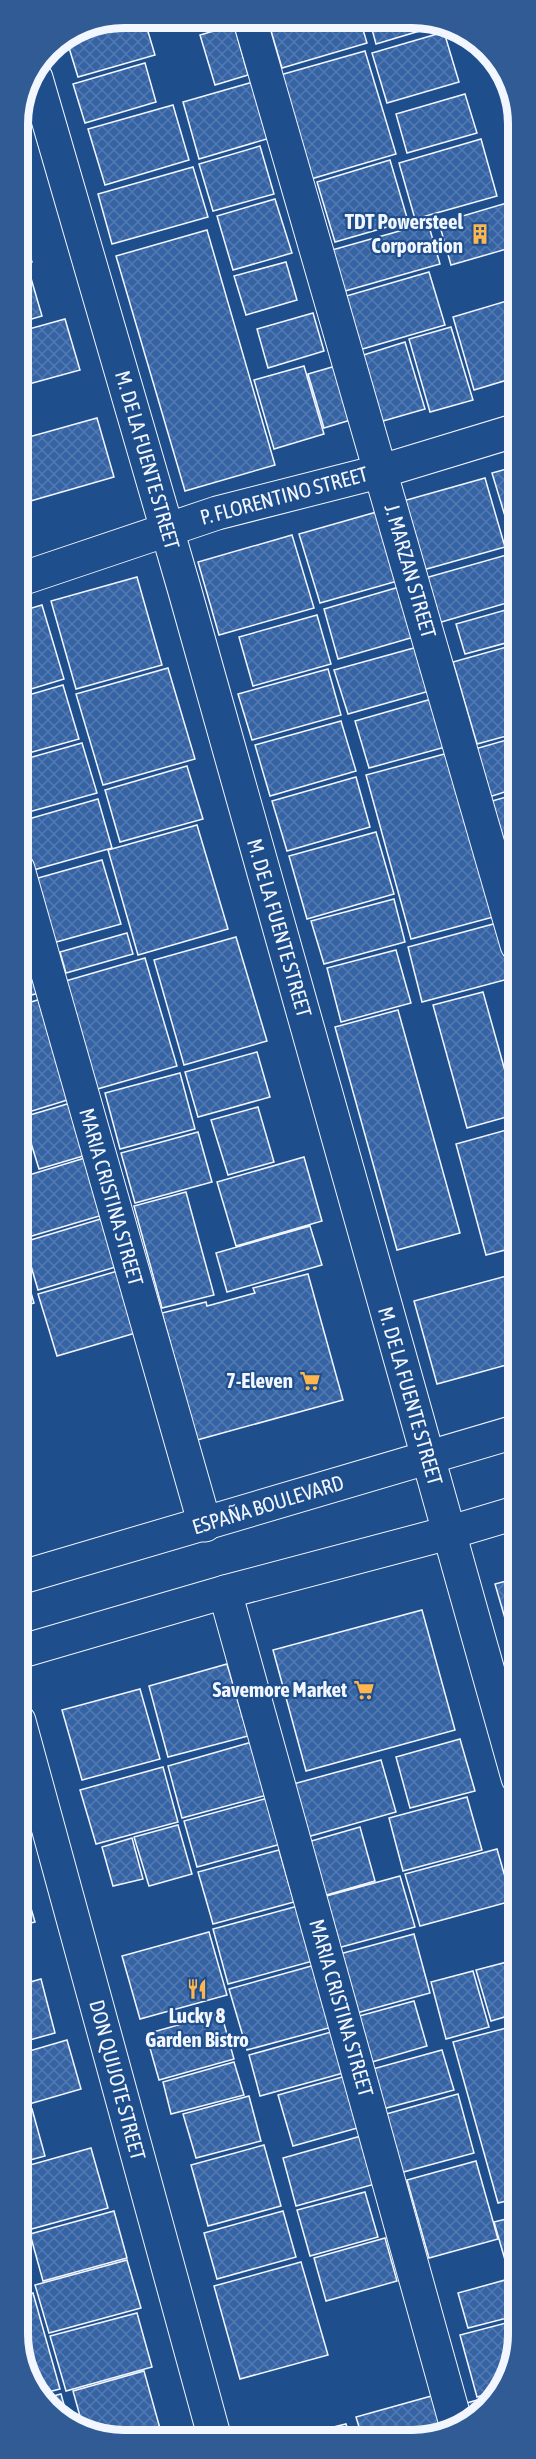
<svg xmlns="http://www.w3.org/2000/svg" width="536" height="2459" viewBox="0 0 536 2459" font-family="'Asap Condensed',sans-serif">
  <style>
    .building { fill: url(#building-cross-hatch); stroke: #f2f6ff; stroke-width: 1.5 }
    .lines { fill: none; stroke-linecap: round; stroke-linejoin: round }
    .minor-casing { stroke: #f2f6ff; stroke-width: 35 }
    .tertiary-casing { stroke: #f2f6ff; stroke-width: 35 }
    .primary-casing { stroke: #f2f6ff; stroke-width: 35 }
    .minor { stroke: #1f4e8c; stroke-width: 33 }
    .tertiary { stroke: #1f4e8c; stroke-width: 33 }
    .primary { stroke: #1f4e8c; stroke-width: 33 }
    .labels { text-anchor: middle; stroke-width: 4.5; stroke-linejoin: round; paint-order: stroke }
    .poi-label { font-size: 21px; font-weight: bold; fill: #f2f6ff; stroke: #1f4e8c; text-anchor: end }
    .street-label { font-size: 21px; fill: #f2f6ff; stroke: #1f4e8c }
    .rim { fill: none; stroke: #f2f6ff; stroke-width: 8 }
  </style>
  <defs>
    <pattern id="building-cross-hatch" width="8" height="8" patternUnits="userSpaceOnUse" patternTransform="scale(1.5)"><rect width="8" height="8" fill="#3563a3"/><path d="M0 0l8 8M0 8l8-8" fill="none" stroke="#537ab1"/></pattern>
  </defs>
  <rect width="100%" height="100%" fill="#1f4e8c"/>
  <path class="building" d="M370 22H439L443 24 376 44Z
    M361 23 367 43 282 68 269 24Z
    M146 25 155 55 78 77 66 38 84 26Z
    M234 25 248 75 215 85 200 35Z
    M444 32 459 82 387 103 372 53Z
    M365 51 396 154 311 179 280 75Z
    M145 63 156 102 85 123 73 84Z
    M253 82 270 138 199 159 183 102Z
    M465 94 477 133 407 153 396 114Z
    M173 105 189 160 105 185 88 129Z
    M481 139 497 196 415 219 399 163Z
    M260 146 274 194 213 211 199 164Z
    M390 160 408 221 335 242 317 182Z
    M193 167 208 217 112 244 98 194Z
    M18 171 28 205 18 208Z
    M275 199 292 253 233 270 217 216Z
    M517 200V246L451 265 439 223Z
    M18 215 32 262 18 266Z
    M428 223 440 264 345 291 332 250Z
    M207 230 275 465 185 491 116 256Z
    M286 262 297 300 246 315 234 276Z
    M28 268 42 316 18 323V271Z
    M429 272 445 325 359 350 343 297Z
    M517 298V377L474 390 453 317Z
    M313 313 324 351 268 368 257 329Z
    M65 319 80 370 18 387V332Z
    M451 327 473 400 430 412 409 339Z
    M405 342 425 409 376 423 357 357Z
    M339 365 354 419 324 428 308 374Z
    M304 366 324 434 274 449 254 380Z
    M97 418 114 477 27 502 18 471V440Z
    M517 466V545L514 546 492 473Z
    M485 478 505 547 416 572 396 503Z
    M18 510 27 541 18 543Z
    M380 511 401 580 320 603 299 534Z
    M292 535 314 608 219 635 198 562Z
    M510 554 517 579V600L431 625 418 580Z
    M137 577 162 665 76 689 51 601Z
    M399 587 414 637 338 659 324 609Z
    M42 605 64 679 18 693V612Z
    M516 607 517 640 465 654 456 624Z
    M317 615 331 664 253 686 239 637Z
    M517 644V733L477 744 453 662Z
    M421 646 433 690 348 714 334 670Z
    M168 668 195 759 103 785 76 694Z
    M328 669 341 715 252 740 238 694Z
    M63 685 79 739 18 756V698Z
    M435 698 449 746 369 768 355 721Z
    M341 721 356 771 270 796 255 745Z
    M517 737V788L489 797 475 749Z
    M82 743 97 793 18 815V761Z
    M452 752 497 916 411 939 366 775Z
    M187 766 203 819 120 842 105 790Z
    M356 777 370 827 287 851 272 801Z
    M517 794V853L508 855 492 801Z
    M98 799 112 848 30 871 18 833V822Z
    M197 825 228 929 138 955 108 850Z
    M376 832 394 894 307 919 289 856Z
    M517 859V886L510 861Z
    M102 860 121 924 49 944 31 880Z
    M394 899 405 942 324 964 311 921Z
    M497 923 512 978 422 1002 408 947Z
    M18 928 42 992 18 999Z
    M127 933 133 954 66 973 60 952Z
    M236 937 267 1041 184 1065 154 960Z
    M396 950 411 1003 341 1022 327 968Z
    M145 958 177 1066 94 1090 62 982Z
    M483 992 517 1114 467 1128 433 1005Z
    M44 998 74 1098 19 1115 18 1006Z
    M398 1010 460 1233 397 1250 335 1027Z
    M257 1052 270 1097 198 1117 185 1072Z
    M180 1073 195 1129 120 1149 105 1093Z
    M74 1102 90 1154 39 1169 23 1117Z
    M258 1107 274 1162 228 1175 211 1120Z
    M517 1127V1247L486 1255 456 1144Z
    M198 1132 212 1182 135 1203 121 1153Z
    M88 1157 106 1214 25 1238 19 1216V1178Z
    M304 1157 322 1221 236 1246 217 1182Z
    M186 1192 214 1295 162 1308 134 1206Z
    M104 1218 119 1266 38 1290 24 1242Z
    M310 1226 322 1265 227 1292 216 1253Z
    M19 1251 34 1303 19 1308Z
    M121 1270 139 1332 57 1356 38 1294Z
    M517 1273V1362L437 1384 414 1301Z
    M308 1274 343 1400 197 1440 162 1313 206 1302 207 1306 255 1293 253 1288Z
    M518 1578V1663L495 1584Z
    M422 1610 455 1730 306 1771 273 1650Z
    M227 1664 248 1736 168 1757 149 1686Z
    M140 1689 160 1759 82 1780 62 1710Z
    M460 1739 475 1791 410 1808 396 1757Z
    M252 1742 267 1795 182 1818 168 1766Z
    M381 1760 396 1812 300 1839 286 1786Z
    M163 1767 178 1822 96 1844 80 1790Z
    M467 1797 482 1850 403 1871 389 1818Z
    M268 1798 281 1844 197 1867 184 1821Z
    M178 1825 192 1874 149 1886 134 1837Z
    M360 1827 375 1881 316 1898 301 1844Z
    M132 1838 143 1879 113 1886 102 1847Z
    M497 1849 512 1901 420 1926 405 1874Z
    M279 1850 294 1902 213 1924 198 1872Z
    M19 1867 35 1922 19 1926Z
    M400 1876 415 1927 334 1949 319 1898Z
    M298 1906 313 1961 228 1984 213 1929Z
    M209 1932 227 1995 140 2019 122 1956Z
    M414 1934 430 1993 353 2014 336 1955Z
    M507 1962 518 1999V2013L491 2021 476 1970Z
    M315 1965 332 2027 247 2050 229 1989Z
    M473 1971 489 2027 446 2039 431 1982Z
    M41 1979 55 2033 19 2043V1985Z
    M414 2001 427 2046 365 2064 352 2018Z
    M221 2013 234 2059 159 2080 146 2034Z
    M518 2025V2198L498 2203 453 2042Z
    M335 2031 347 2072 260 2096 249 2055Z
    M67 2040 81 2089 19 2107V2054Z
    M442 2050 454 2090 379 2110 369 2070Z
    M234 2062 244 2095 171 2114 163 2082Z
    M346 2076 361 2127 293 2146 278 2095Z
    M458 2094 474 2153 396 2174 379 2116Z
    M249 2096 261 2141 196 2158 183 2114Z
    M32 2109 45 2156 19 2163V2113Z
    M361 2136 375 2184 296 2206 283 2158Z
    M264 2145 281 2206 208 2226 191 2165Z
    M91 2148 108 2208 28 2230 19 2198V2168Z
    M476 2161 498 2239 429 2258 407 2180Z
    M365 2192 378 2237 310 2256 297 2210Z
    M114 2211 127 2258 43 2281 30 2234Z
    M283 2211 296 2257 217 2279 204 2233Z
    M518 2216V2301H517L494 2222Z
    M385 2238 397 2281 326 2301 314 2258Z
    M127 2260 141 2308 49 2333 35 2285Z
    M301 2262 328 2355 240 2379 214 2286Z
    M505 2280 515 2316 468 2328 458 2293Z
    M33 2293 60 2389 40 2394 19 2348V2297Z
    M137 2313 152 2367 66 2391 50 2336Z
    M518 2320V2341L497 2391 477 2397 460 2335Z
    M144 2371 161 2432 135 2439H103L83 2427 73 2391Z
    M61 2394 68 2419 45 2405 42 2399Z
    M435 2395 445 2430 425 2440H363L356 2417Z
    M495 2395 491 2405 467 2418 463 2404Z
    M346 2424 351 2440H328L325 2429Z
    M180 2430 182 2439H146Z"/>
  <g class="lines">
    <g class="minor-casing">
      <path id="minor" d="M251 24 517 945
        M18 869 205 1525
        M225 1592 456 2424
        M19 1721 215 2439"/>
    </g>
    <g class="tertiary-casing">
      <path id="tertiary" d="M36 78 184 588 518 1778
        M18 580 217 513 382 471 517 430"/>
    </g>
    <g class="primary-casing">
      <path id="primary" d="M19 1578 518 1431
        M19 1652 225 1592 448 1533 518 1512"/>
    </g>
    <use href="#minor" class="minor"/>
    <use href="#tertiary" class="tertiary"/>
    <use href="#primary" class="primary"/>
  </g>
  <defs>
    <g id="building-bare" transform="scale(1.62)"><path d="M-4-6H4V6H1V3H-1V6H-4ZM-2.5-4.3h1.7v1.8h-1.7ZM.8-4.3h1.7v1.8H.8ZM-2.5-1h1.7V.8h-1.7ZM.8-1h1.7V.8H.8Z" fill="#ffb74d" stroke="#1f4e8c" stroke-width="2.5" paint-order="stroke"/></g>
    <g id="supermarket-bare" transform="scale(1.62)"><path d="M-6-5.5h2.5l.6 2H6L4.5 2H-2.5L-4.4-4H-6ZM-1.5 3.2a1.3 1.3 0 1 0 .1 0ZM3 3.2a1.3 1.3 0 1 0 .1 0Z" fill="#ffb74d" stroke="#1f4e8c" stroke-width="2.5" paint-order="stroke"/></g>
    <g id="restaurant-bare" transform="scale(1.62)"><path d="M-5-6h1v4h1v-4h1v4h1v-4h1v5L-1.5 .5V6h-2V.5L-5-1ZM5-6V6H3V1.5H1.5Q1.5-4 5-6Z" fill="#ffb74d" stroke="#1f4e8c" stroke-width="2.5" paint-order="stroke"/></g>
  </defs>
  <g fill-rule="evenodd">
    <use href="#building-bare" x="480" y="234"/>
    <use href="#supermarket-bare" x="310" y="1381"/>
    <use href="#supermarket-bare" x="364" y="1690"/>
    <use href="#restaurant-bare" x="197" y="1989"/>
  </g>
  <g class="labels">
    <g class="poi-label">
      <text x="463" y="229">TDT Powersteel<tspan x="463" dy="24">Corporation</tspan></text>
      <text x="293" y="1388">7-Eleven</text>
      <text x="347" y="1697">Savemore Market</text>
      <text x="197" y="2023" text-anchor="middle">Lucky 8<tspan x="197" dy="24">Garden Bistro</tspan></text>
    </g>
    <g class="street-label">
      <text transform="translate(147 460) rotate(74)" y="7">M. DE LA FUENTE STREET</text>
      <text transform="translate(284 496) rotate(-15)" y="7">P. FLORENTINO STREET</text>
      <text transform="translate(410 571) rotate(74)" y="7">J. MARZAN STREET</text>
      <text transform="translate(279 928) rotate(74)" y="7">M. DE LA FUENTE STREET</text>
      <text transform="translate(111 1197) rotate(74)" y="7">MARIA CRISTINA STREET</text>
      <text transform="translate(410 1396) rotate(74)" y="7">M. DE LA FUENTE STREET</text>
      <text transform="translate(268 1505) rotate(-17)" y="7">ESPAÑA BOULEVARD</text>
      <text transform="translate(341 2008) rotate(74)" y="7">MARIA CRISTINA STREET</text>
      <text transform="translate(117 2080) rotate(75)" y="7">DON QUIJOTE STREET</text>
    </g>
  </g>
  <path d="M0 0H536V2459H0ZM124 28H412A96 96 0 0 1 508 124V2334A96 96 0 0 1 412 2430H124A96 96 0 0 1 28 2334V124A96 96 0 0 1 124 28Z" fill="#305b95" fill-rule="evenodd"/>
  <path class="rim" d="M124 28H412A96 96 0 0 1 508 124V2334A96 96 0 0 1 412 2430H124A96 96 0 0 1 28 2334V124A96 96 0 0 1 124 28Z"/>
</svg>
